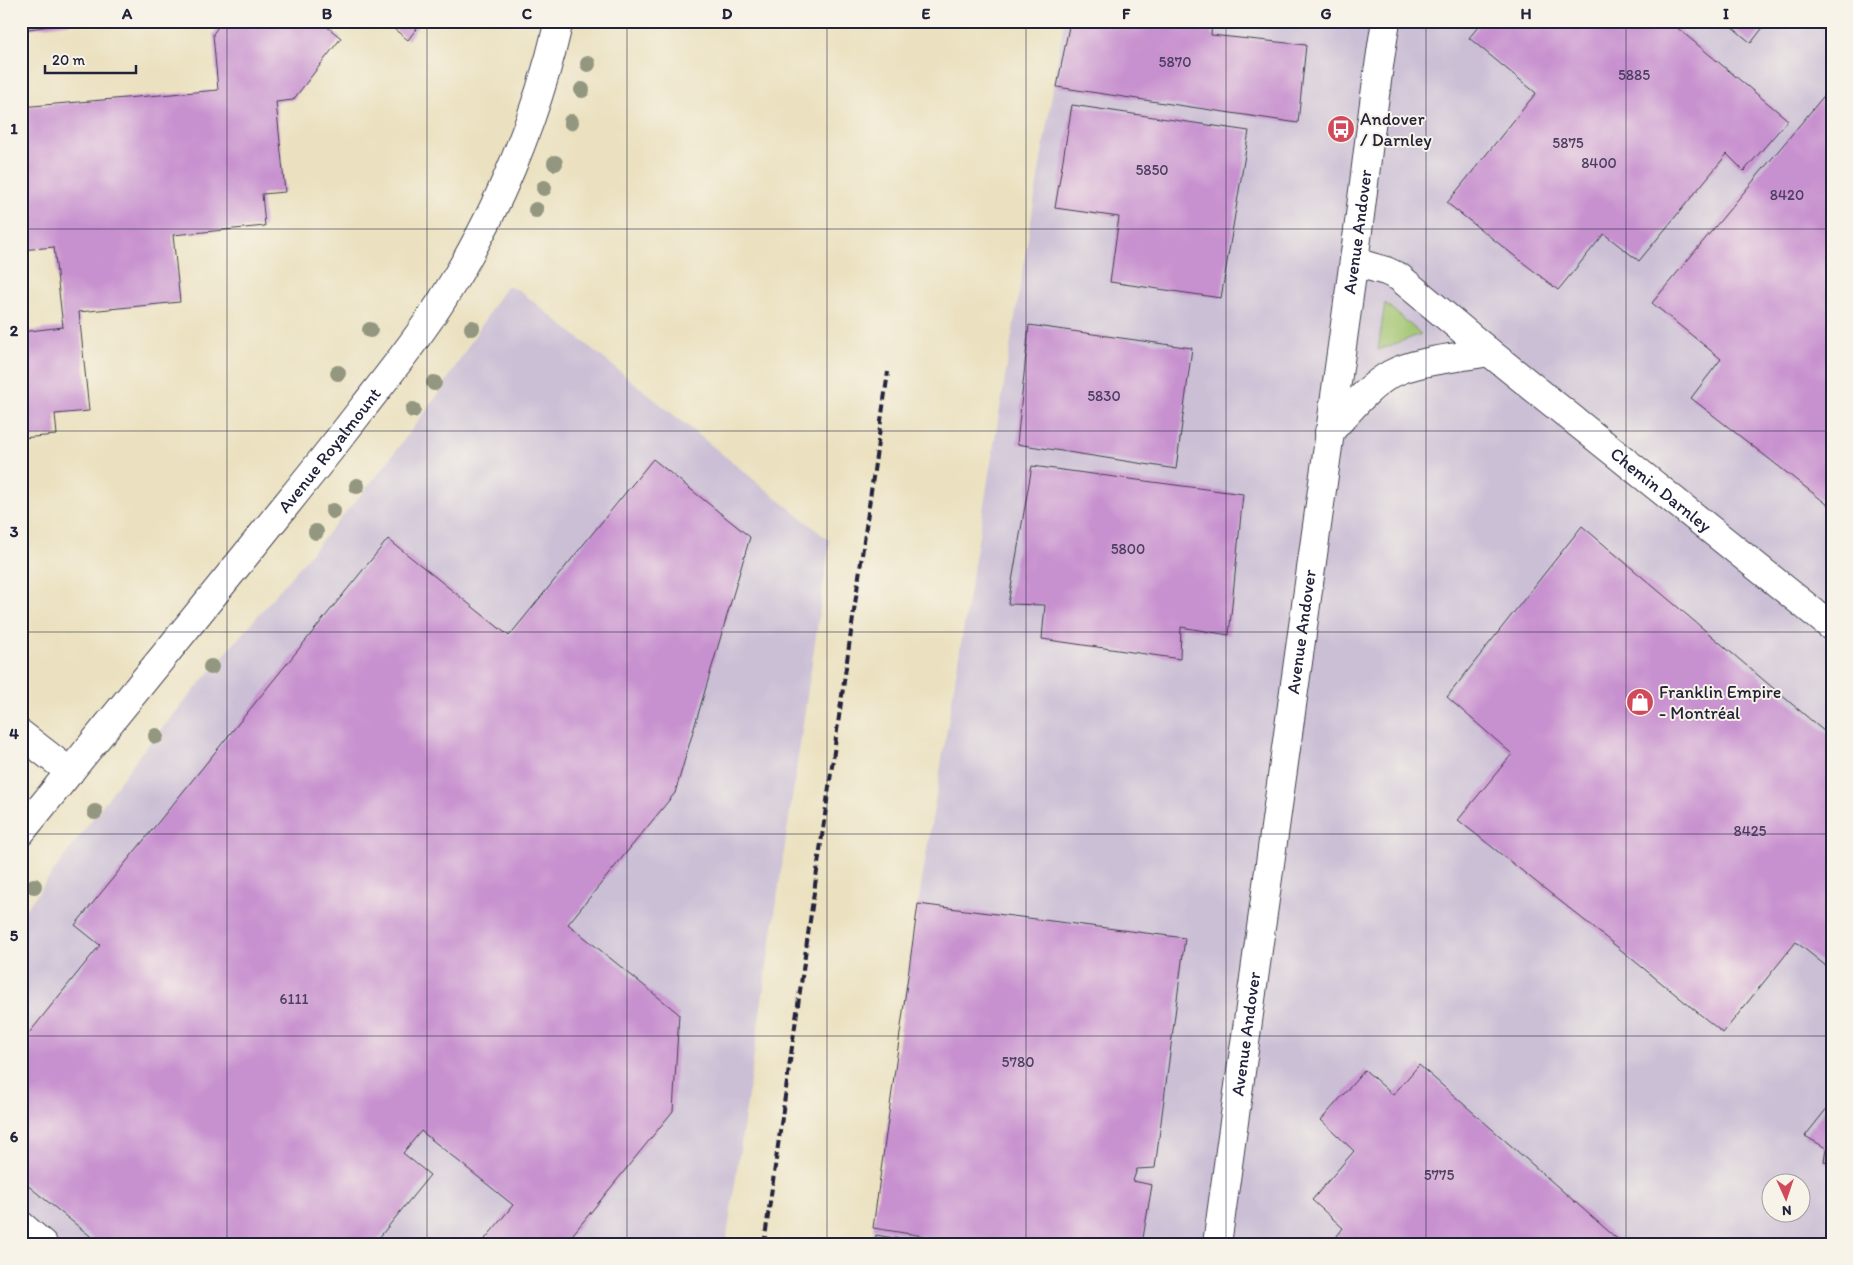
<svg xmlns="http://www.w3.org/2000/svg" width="1853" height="1265" viewBox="0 0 1853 1265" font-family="Itim,sans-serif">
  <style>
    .industrial { fill: #cbbfd5; fill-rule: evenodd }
    .green { fill: #9ec26c; stroke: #607254 }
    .building { fill: #c790cf }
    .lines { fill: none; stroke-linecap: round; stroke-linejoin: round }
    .minor-casing { stroke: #403f4f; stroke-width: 30 }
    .minor { stroke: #fff; stroke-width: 28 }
    .rail { stroke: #22223b; stroke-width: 4; stroke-dasharray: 8 4; stroke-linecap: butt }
    .tree { fill: #949780 }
    .grid { fill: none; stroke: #22223b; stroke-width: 1; stroke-opacity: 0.55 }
    .labels { text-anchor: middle; stroke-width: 4; stroke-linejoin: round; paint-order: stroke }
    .number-label { font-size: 15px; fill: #4b3e60 }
    .poi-label { font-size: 18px; fill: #22223b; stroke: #f7f3e8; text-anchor: start }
    .street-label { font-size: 18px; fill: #22223b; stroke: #f7f3e8 }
    .neatline { fill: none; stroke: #22223b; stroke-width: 2 }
    .grid-label { font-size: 16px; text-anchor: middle; font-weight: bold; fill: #22223b }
  </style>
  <rect width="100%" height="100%" fill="#f7f3e8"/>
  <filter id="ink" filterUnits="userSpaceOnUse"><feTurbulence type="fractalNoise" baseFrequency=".02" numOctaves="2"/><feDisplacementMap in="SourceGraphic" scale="10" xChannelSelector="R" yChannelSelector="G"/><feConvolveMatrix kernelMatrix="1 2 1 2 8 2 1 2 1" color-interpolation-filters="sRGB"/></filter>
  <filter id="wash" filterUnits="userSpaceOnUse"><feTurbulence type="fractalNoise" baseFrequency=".0096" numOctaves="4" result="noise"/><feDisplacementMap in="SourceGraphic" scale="20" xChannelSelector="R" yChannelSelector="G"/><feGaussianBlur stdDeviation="1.12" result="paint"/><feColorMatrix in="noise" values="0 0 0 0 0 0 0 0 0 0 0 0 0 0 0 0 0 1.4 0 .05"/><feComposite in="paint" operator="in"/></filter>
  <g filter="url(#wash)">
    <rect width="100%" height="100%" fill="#ebe1c0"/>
    <path class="industrial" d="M1064 21H1832V1244H871L918 904ZM1770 1182H1800V1212H1770Z
      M506 286 519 290 830 541 726 1244H21V906L26 909 141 753 379 473 437 396Z"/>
    <path class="green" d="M1385 303 1421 334 1378 350Z"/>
    <g id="blocks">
      <path class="building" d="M21 21H80V22L21 30Z
        M222 21H320L341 38 293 100 276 102 285 192 262 194 265 226 173 235 180 302 79 312 89 411 55 414 57 435 21 438V332L63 327 54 247 21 250V107L218 90 213 34Z
        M384 21H422L408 40Z
        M1070 21H1212L1211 35 1306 45 1298 123 1057 87Z
        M1483 21H1669L1788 120 1744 171 1727 154 1639 261 1604 234 1558 290 1447 203 1536 93 1469 38Z
        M1725 21H1768L1751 43Z
        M1832 86V508L1691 398 1721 359 1652 303Z
        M1072 105 1249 131 1221 298 1110 282 1119 217 1055 208Z
        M1029 325 1192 348 1176 469 1017 444Z
        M653 459 750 537 675 793 568 924 679 1014 673 1111 565 1244H481L513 1205 421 1131 403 1153 430 1175 374 1244H100L21 1180V1043L100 945 75 925 388 539 509 636Z
        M1032 466 1243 494 1229 635 1181 627 1180 659 1042 639 1045 605 1008 604Z
        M1582 526 1832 738V959L1826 966 1796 942 1723 1033 1589 924 1458 820 1512 754 1447 697Z
        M918 904 1185 938 1155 1168 1137 1169 1133 1181 1152 1185 1142 1244H974L873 1228Z
        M1419 1065 1623 1244H1331L1343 1228 1312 1200 1354 1151 1321 1120 1365 1070 1393 1095Z
        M1832 1102V1167L1824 1161 1826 1148 1805 1136Z
        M876 1235 924 1243V1244H875Z"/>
    </g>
  </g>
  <g filter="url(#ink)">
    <use href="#blocks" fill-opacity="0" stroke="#403f4f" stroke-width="1"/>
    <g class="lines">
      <g class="minor-casing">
        <g id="minor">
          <path id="s1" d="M1354 262 1386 271 1399 277 1489 352 1832 627"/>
          <path d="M1329 432C1348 413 1366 388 1391 374 1415 361 1461 357 1489 352"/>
          <path d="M21 734 70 772"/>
          <path id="s2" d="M21 832C100 735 179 638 257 541 293 496 330 451 365 405 391 372 418 338 441 302 496 216 536 120 559 21"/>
          <path d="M21 1225 43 1244"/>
          <path id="s3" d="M1217 1244C1262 918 1306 592 1353 267 1365 185 1372 103 1386 21"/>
        </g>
      </g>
      <use href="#minor" class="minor"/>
      <path class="rail" d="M764 1244 888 372"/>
    </g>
    <g class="tree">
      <circle cx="588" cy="64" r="8"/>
      <circle cx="582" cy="90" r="8"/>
      <circle cx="571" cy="122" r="8"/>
      <circle cx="555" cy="163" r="8"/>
      <circle cx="544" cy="188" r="8"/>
      <circle cx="536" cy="210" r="8"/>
      <circle cx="472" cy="328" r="8"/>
      <circle cx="370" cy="330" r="8"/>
      <circle cx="338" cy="373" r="8"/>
      <circle cx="434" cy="383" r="8"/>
      <circle cx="413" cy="410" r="8"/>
      <circle cx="357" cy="486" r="8"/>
      <circle cx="333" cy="511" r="8"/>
      <circle cx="316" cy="532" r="8"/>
      <circle cx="211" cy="667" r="8"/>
      <circle cx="156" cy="736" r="8"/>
      <circle cx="95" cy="812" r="8"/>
      <circle cx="34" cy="886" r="8"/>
    </g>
  </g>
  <path class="grid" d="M227 21V1244M427 21V1244M627 21V1244M827 21V1244M1026 21V1244M1226 21V1244M1426 21V1244M1626 21V1244M21 229H1832M21 431H1832M21 632H1832M21 834H1832M21 1036H1832"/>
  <defs>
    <g id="bus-disc" transform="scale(1.4375)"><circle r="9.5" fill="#d1495b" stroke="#f7f3e8"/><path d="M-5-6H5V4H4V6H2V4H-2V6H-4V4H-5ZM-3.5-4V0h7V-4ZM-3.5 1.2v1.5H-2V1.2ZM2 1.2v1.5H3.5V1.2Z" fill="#fff"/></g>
    <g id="shop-disc" transform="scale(1.4375)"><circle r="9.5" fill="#d1495b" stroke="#f7f3e8"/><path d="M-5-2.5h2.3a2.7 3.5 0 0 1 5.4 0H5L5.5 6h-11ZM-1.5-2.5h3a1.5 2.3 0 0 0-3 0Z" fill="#fff"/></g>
  </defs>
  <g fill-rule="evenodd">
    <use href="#bus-disc" x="1341" y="129"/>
    <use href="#shop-disc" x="1640" y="702"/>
  </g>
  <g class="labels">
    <g class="number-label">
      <text x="1175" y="67">5870</text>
      <text x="1634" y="80">5885</text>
      <text x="1568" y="148">5875</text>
      <text x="1599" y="168">8400</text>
      <text x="1152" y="175">5850</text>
      <text x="1787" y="200">8420</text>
      <text x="1104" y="401">5830</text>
      <text x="1128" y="554">5800</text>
      <text x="1750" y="836">8425</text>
      <text x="294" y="1004">6111</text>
      <text x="1018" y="1067">5780</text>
      <text x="1439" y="1180">5775</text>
    </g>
    <g class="poi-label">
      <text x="1360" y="125">Andover<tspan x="1360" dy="21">/ Darnley</tspan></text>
      <text x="1659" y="698">Franklin Empire<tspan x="1659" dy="21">- Montréal</tspan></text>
    </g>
    <g class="street-label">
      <text dy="6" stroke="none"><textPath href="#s3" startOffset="1022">Avenue Andover</textPath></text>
      <text dy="6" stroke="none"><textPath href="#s2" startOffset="491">Avenue Royalmount</textPath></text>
      <text dy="6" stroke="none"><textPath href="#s1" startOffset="385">Chemin Darnley</textPath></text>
      <text dy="6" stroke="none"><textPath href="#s3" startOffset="618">Avenue Andover</textPath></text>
      <text dy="6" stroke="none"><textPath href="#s3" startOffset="212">Avenue Andover</textPath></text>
    </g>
  </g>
  <rect width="1853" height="1265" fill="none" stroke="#f7f3e8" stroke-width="55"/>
  <g transform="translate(1786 1198) rotate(177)"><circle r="24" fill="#f7f3e8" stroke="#a29fa3"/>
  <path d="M0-4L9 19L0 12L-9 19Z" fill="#d1495b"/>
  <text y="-8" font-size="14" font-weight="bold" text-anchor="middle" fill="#22223b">N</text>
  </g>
  <path d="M45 65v8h91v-8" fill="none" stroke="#22223b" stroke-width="2.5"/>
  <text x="52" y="65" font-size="15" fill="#22223b" stroke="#f7f3e8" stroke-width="4" paint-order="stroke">20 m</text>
  <rect x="28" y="28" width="1798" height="1210" class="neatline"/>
  <g class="grid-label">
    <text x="127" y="19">A</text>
    <text x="327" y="19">B</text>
    <text x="527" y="19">C</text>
    <text x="727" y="19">D</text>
    <text x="926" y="19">E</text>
    <text x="1126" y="19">F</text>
    <text x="1326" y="19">G</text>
    <text x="1526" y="19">H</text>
    <text x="1726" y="19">I</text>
    <text x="14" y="134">1</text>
    <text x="14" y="336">2</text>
    <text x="14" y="537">3</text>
    <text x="14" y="739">4</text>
    <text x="14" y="941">5</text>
    <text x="14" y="1142">6</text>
  </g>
</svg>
